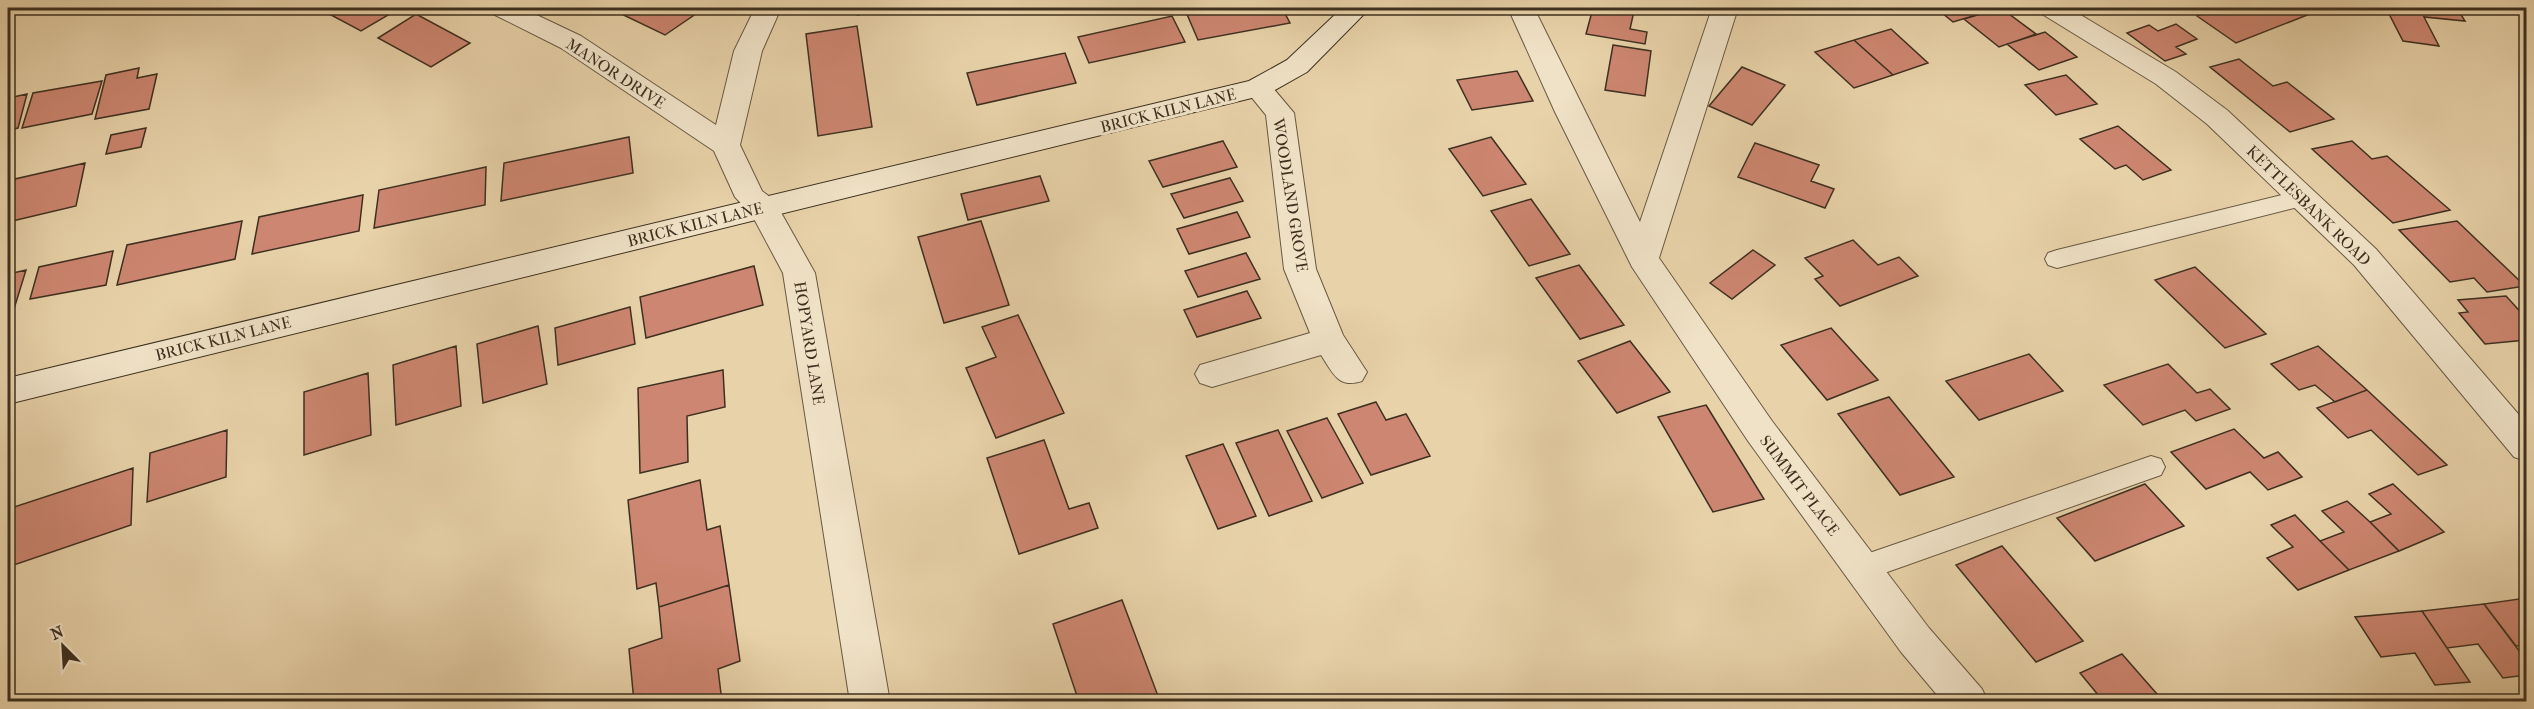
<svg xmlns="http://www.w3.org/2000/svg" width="2534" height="709" viewBox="0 0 2534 709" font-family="'IM FELL French Canon',serif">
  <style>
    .building { fill: #cd8671; stroke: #3d301f; stroke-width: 1.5 }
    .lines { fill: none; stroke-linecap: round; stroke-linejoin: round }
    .lane-casing { stroke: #685842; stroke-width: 2 }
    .street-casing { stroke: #685842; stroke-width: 2 }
    .secondary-casing { stroke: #3d301f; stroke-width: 2 }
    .lane { fill: #f0e2c7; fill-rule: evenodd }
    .street { fill: #f0e2c7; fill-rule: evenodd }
    .secondary { fill: #f0e2c7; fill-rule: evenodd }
    .labels { text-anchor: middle; stroke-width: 6; stroke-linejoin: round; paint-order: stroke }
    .street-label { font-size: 16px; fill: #3d301f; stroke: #f0e2c7 }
  </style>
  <rect width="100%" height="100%" fill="#e8d2a9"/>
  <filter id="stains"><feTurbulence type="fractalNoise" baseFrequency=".00333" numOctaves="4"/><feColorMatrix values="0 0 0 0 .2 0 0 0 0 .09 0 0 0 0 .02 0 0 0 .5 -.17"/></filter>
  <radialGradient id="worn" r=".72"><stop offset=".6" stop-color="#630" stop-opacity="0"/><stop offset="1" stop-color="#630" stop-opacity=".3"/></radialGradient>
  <path class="building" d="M318 8H400L361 31Z
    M609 8H694L700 11 665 35Z
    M823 8H866L859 15Z
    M1213 8H1282L1290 23 1198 40 1186 12Z
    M1593 8 1634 11 1630 29 1647 32 1645 44 1586 34Z
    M1936 8H1990L1993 10 1953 22Z
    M2001 8 2036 34 1999 47 1964 19Z
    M2218 8H2325L2236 43 2197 16Z
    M2386 8H2457L2465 21 2424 17 2439 46 2403 41Z
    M416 14 470 43 431 67 378 38Z
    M1172 16 1185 42 1089 63 1078 37Z
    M2176 24 2197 39 2176 47 2186 54 2165 61 2127 33 2149 25 2158 31Z
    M857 26 872 127 818 136 806 34Z
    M1891 29 1928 63 1893 75 1854 40Z
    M2045 32 2077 57 2039 70 2007 44Z
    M1854 40 1893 75 1854 88 1815 52Z
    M1613 45 1651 51 1645 96 1605 90Z
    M1065 53 1076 83 977 105 967 73Z
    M2239 59 2273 86 2287 82 2334 119 2290 132 2210 67Z
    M1742 67 1785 85 1752 125 1709 106Z
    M139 68 137 78 157 74 149 109 95 119 106 75Z
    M1517 71 1533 101 1472 110 1457 80Z
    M2066 75 2097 104 2056 115 2025 85Z
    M102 81 92 114 22 128 33 93Z
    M27 94 18 128 8 130V98Z
    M2118 126 2171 170 2143 180 2126 165 2115 169 2080 139Z
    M146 128 141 147 106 154 111 135Z
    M629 137 633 173 501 201 504 163Z
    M1491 137 1526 184 1483 196 1449 149Z
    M1223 141 1237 167 1163 187 1149 161Z
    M2352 141 2372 159 2387 156 2450 210 2393 223 2312 149Z
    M1755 143 1819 165 1811 181 1834 189 1825 208 1738 177Z
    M85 163 76 206 8 222V208L15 179Z
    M486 167 485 205 374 228 379 190Z
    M1040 176 1049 201 968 220 961 194Z
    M1230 178 1243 201 1184 218 1171 194Z
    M363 195 359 231 252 254 259 217Z
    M1531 199 1570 254 1529 266 1491 211Z
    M1237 212 1250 237 1189 254 1177 229Z
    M242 221 235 259 117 285 127 245Z
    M981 221 1009 305 944 323 918 237Z
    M2457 221 2525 286 2487 292 2474 278 2450 282 2399 230Z
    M1853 240 1878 265 1899 257 1918 276 1840 306 1815 279 1823 276 1805 258Z
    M1753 250 1775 265 1732 299 1710 283Z
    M113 251 106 285 30 299 39 267Z
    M1246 253 1260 279 1198 297 1185 271Z
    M1579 265 1624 325 1580 339 1536 278Z
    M754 266 763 305 646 338 640 297Z
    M2195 267 2266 334 2225 348 2155 280Z
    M26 270 14 309 8 311V274Z
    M1247 291 1261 318 1197 337 1184 310Z
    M2506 296 2526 318V340L2485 344 2459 313 2468 312 2458 300Z
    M630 307 635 344 558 365 555 328Z
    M1018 315 1064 413 996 438 966 368 996 357 982 327Z
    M538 326 547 384 483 403 477 344Z
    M1831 328 1878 380 1827 400 1781 345Z
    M1630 341 1670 392 1617 413 1578 361Z
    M456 346 461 406 396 425 393 365Z
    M2318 346 2367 390 2335 402 2315 385 2299 390 2271 364Z
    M2029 354 2063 391 1979 420 1946 381Z
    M2168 364 2197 393 2210 389 2230 409 2196 421 2185 410 2143 425 2104 385Z
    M723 370 725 407 687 416 688 462 640 473 638 388Z
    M368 373 371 435 304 455V392Z
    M2367 390 2447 465 2418 475 2371 430 2348 438 2317 408Z
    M1889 397 1954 477 1900 495 1838 414Z
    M1376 402 1386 420 1406 414 1430 456 1371 475 1338 414Z
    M1706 405 1764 499 1713 512 1658 417Z
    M1327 418 1363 483 1322 498 1287 431Z
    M2234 429 2264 458 2278 452 2302 477 2268 490 2250 472 2206 489 2171 452Z
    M227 430 226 477 147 502 150 453Z
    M1278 430 1312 501 1269 516 1236 443Z
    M1044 440 1069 509 1089 503 1098 528 1019 554 987 458Z
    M1223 444 1256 516 1218 529 1186 456Z
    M133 468 131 525 8 567V509Z
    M700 480 707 530 720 526 729 585 659 607 656 583 637 589 628 500Z
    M2145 484 2184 526 2095 561 2057 518Z
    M2393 484 2444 532 2399 551 2370 522 2391 514 2369 494Z
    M2347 501 2370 522 2399 551 2349 570 2320 541 2344 532 2322 511Z
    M2295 515 2320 541 2349 570 2298 590 2267 558 2293 547 2271 525Z
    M2002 546 2083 641 2036 662 1956 565Z
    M729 585 740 661 718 669 722 702H634L629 649 662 638 659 607Z
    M2526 598V645L2516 646 2484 604Z
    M1122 600 1158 696 1144 702H1079L1053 624Z
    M2484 604 2526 660V675L2503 678 2478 644 2447 648 2422 611Z
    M2422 611 2447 648 2470 682 2435 685 2415 653 2381 657 2355 617Z
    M2122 654 2164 702H2104L2080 673Z"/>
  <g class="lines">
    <g class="lane-casing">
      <path id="lane" d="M2302 190 2310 192 2314 198 2310 204 2057 268 2048 265 2045 259 2048 253 2057 250Z
        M2151 456 2161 459 2165 467 2161 475 1862 581 1852 577 1848 568 1852 559Z"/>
    </g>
    <g class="street-casing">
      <path id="street" d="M489 8H522L581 36 716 125 734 51 755 8H781L762 51 740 145 762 191 774 200 815 273 890 702H850L783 273 752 215 735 197 714 151 561 48 493 14Z
        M1508 8H1534L1640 222 1712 8H1738L1659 258 1772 421 1929 628 1982 689 1988 702H1943L1901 652 1748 441 1632 267 1555 112Z
        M2038 8H2069L2176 72 2227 110 2376 249 2526 423V461L2514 457 2354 265 2207 124 2156 84 2042 14Z
        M1258 79 1268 82 1294 113 1316 269 1343 335 1367 372 1362 381C1338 389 1333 373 1321 355L1212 387 1200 383 1195 374 1200 365 1310 333 1284 269 1266 115 1244 88 1248 82Z"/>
    </g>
    <g class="secondary-casing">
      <path id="secondary" d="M1342 8H1370L1307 72 1268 94 8 404V378L1249 81 1287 60Z"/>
    </g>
    <use href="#lane" class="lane"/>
    <use href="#street" class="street"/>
    <use href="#secondary" class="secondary"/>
  </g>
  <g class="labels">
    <g class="street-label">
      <text transform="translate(616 73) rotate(33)" y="6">MANOR DRIVE</text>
      <text transform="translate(1168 110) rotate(-14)" y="6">BRICK KILN LANE</text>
      <text transform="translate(1291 195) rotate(81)" y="6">WOODLAND GROVE</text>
      <text transform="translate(2309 205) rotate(44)" y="6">KETTLESBANK ROAD</text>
      <text transform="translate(695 224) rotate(-14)" y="6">BRICK KILN LANE</text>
      <text transform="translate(223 338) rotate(-14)" y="6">BRICK KILN LANE</text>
      <text transform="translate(810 343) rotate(81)" y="6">HOPYARD LANE</text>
      <text transform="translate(1800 485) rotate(53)" y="6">SUMMIT PLACE</text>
    </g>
  </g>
  <rect width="2534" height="709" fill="none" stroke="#e8d2a9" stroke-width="30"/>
  <rect x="9" y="9" width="2516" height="691" fill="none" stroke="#3d301f" stroke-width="3"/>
  <rect x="15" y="15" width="2504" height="679" fill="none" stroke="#3d301f" stroke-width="1.5"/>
  <g transform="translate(63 646) rotate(336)" stroke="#f0e2c7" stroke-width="4.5" paint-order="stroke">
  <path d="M0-4.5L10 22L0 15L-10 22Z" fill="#3d301f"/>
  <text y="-9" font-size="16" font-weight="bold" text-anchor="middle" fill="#3d301f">N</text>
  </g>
  <rect width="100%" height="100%" filter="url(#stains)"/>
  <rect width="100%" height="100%" fill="url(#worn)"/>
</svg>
